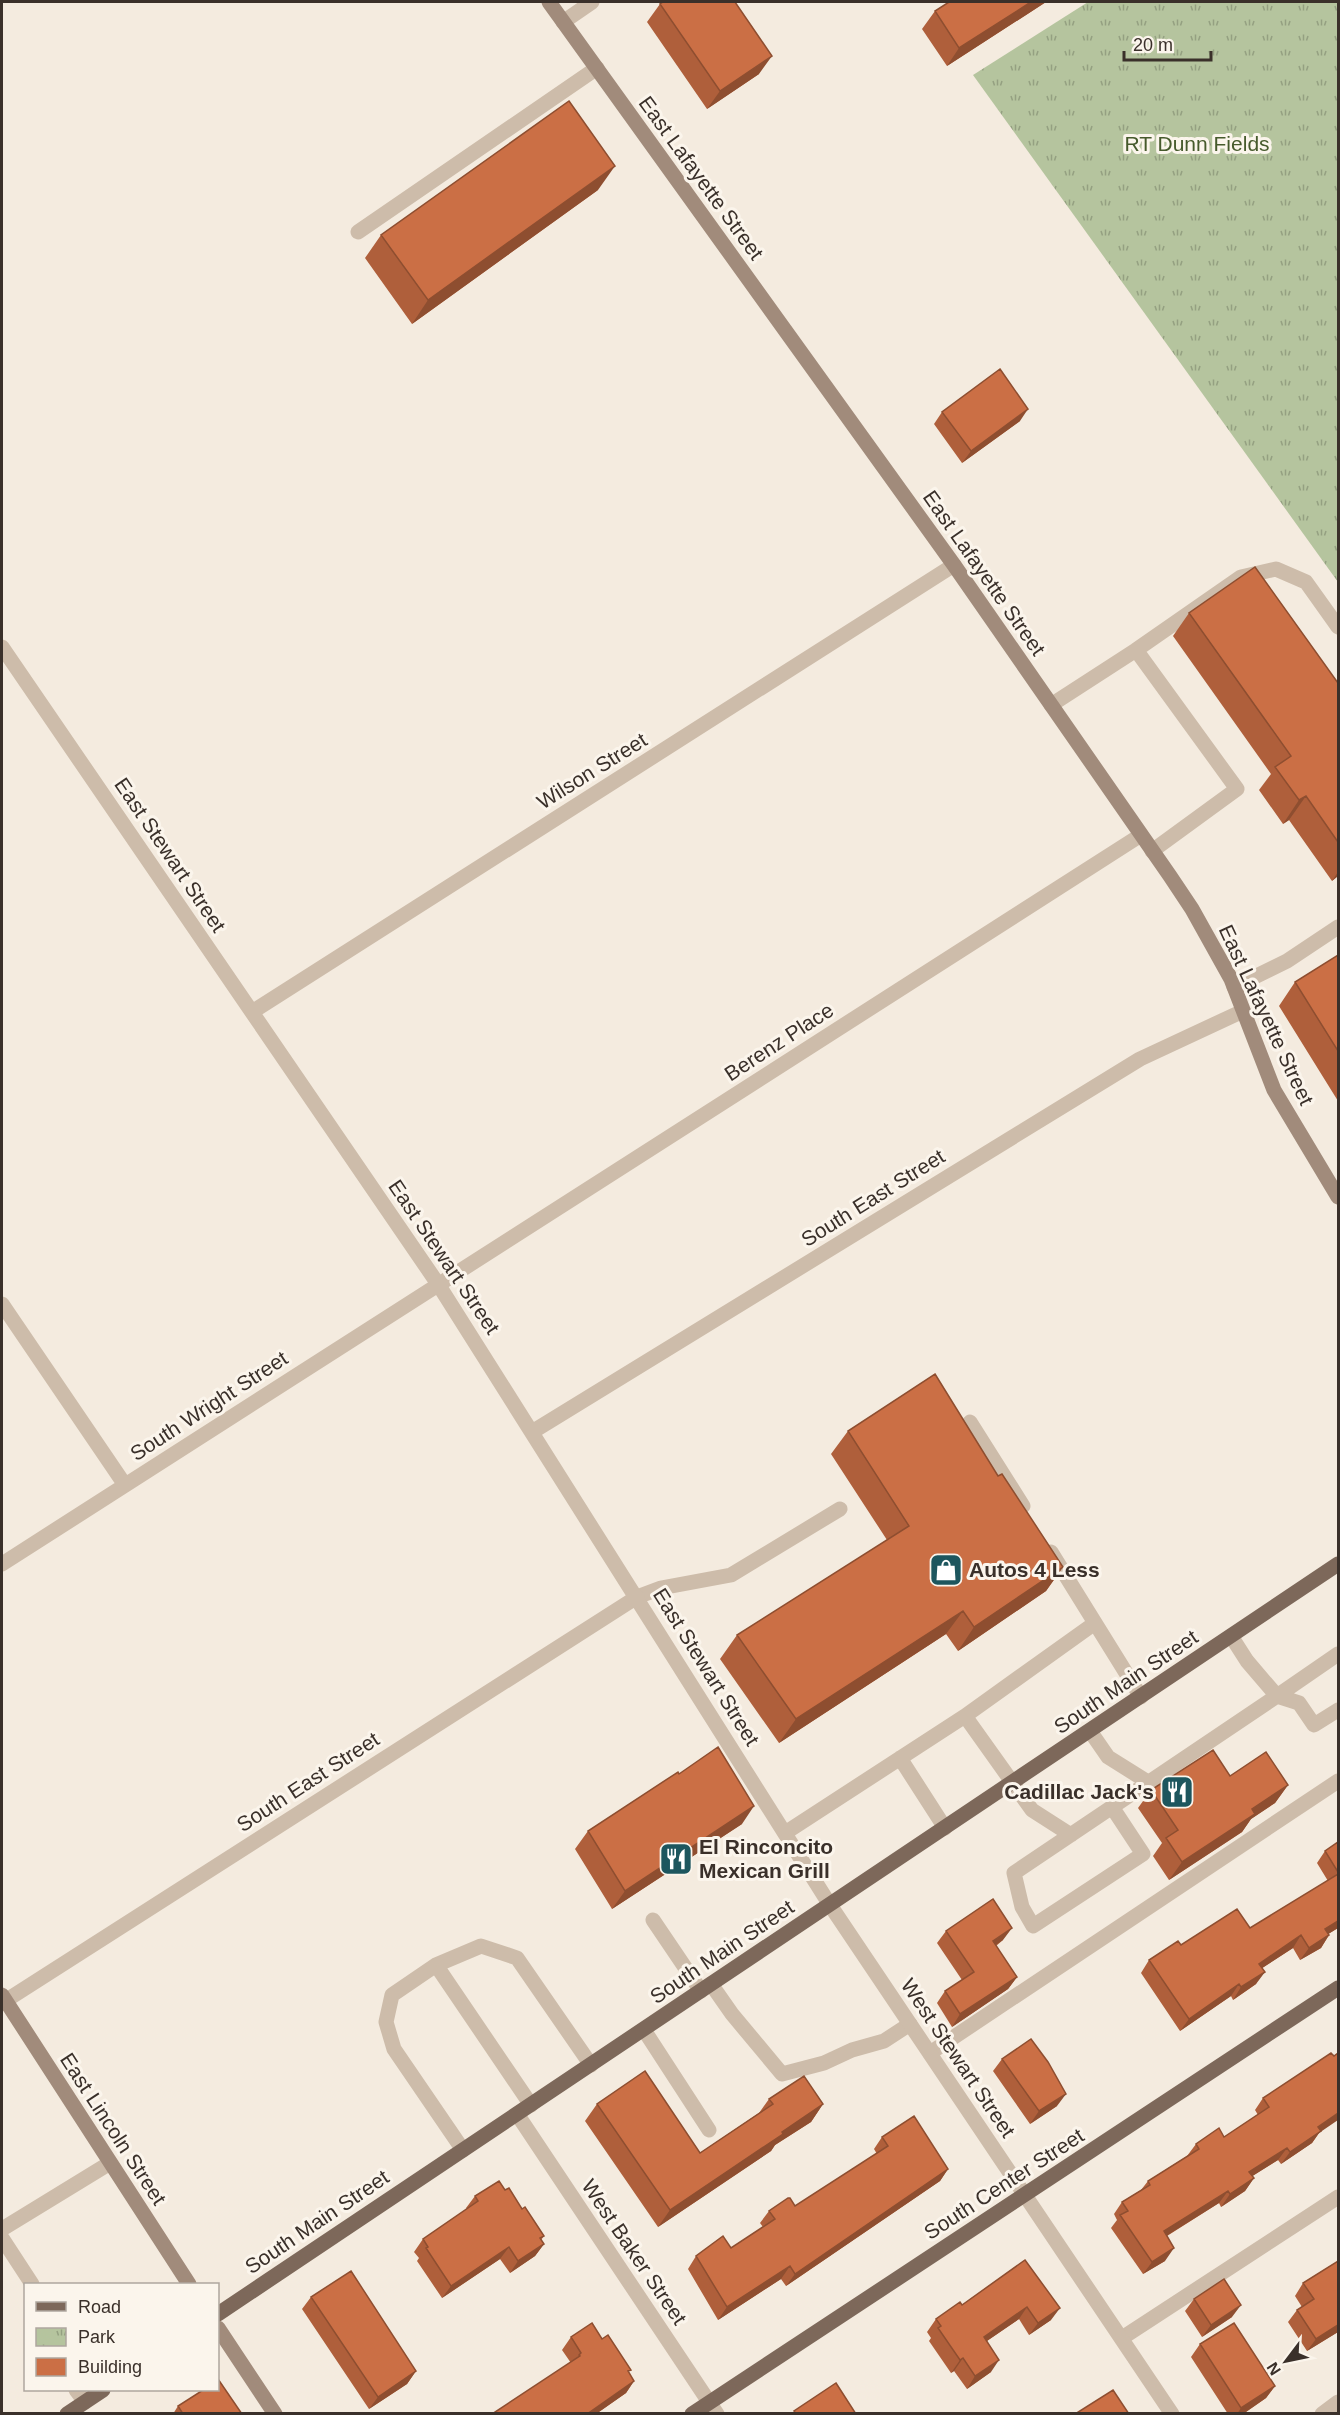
<svg xmlns="http://www.w3.org/2000/svg" width="1340" height="2415" viewBox="0 0 1340 2415" font-family="Arial,sans-serif">
  <style>
    .park { fill: url(#park-tufts) }
    .lines { fill: none; stroke-linecap: round; stroke-linejoin: round }
    .lane { stroke: #cdbcaa; stroke-width: 15 }
    .street { stroke: #cdbcaa; stroke-width: 15 }
    .secondary { stroke: #a18b7b; stroke-width: 15 }
    .primary { stroke: #7d685a; stroke-width: 15 }
    .wall { fill: #af5f3b }
    .shaded-wall { fill: #8e4e30 }
    .building { fill: #cb6f45; stroke: #8e4e30; stroke-width: 1.5 }
    .labels { text-anchor: middle; stroke-width: 6; stroke-linejoin: round; paint-order: stroke }
    .park-label { font-size: 21px; fill: #465a2c; stroke: #fbf5ec }
    .street-label { font-size: 21px; fill: #3a302a; stroke: #fbf5ec }
    .poi-label { font-size: 21px; font-weight: bold; fill: #3a302a; stroke: #fbf5ec; text-anchor: start }
  </style>
  <defs>
    <pattern id="park-tufts" width="24" height="20" patternUnits="userSpaceOnUse" patternTransform="scale(1.5)"><rect width="24" height="20" fill="#b5c49e"/><path d="M3 7l-1-3M5 7V3M7 7l1-3M15 17l-1-3M17 17v-4M19 17l1-3" fill="none" stroke="#94a081"/></pattern>
  </defs>
  <rect width="100%" height="100%" fill="#f4ebdf"/>
  <path class="park" d="M1088 2H1338V582L973 75Z"/>
  <g class="lines">
    <path class="lane" d="M358 232 597 68
      M1136 650 1241 577 1276 569 1306 582 1338 627
      M1051 705 1136 650 1237 789 1152 851
      M1234 987 1287 961 1338 927
      M970 1422 1023 1506
      M1051 1552 1141 1697
      M637 1597 661 1588 731 1575 840 1509
      M1277 1696 1299 1703 1314 1725 1338 1710
      M1277 1696 1338 1654
      M965 1716 1095 1623
      M1090 1731 1108 1757 1148 1782
      M900 1758 945 1828
      M1112 1807 1143 1854 1033 1926 1022 1907 1014 1873 1277 1696 1247 1661 1231 1636
      M785 1833 965 1716 1032 1810 1071 1835
      M653 1920 701 1991
      M436 1965 531 2105
      M711 1984 732 2014 782 2074 824 2063 852 2050 884 2041 910 2024
      M644 2030 709 2130
      M930 2053 1338 1781
      M463 2150 394 2049 386 2022 392 1995 436 1965 481 1946 517 1958 591 2065
      M2 2229 110 2163
      M2 2238 32 2284
      M1122 2338 1338 2197
      M76 2390 85 2402"/>
    <path class="street" d="M563 22 592 2
      M2 647 438 1284 830 1905 1172 2414
      M252 1012 954 565
      M2 1304 125 1485
      M532 1432 1140 1059 1243 1011
      M2 1564 1141 835
      M2 2003 637 1597
      M517 2114 717 2414
      M1322 2414 1338 2402"/>
    <path class="secondary" d="M549 2 954 565 1170 876 1192 909 1231 979 1274 1090 1338 1197
      M2 1995 189 2284
      M218 2328 275 2414"/>
    <path class="primary" d="M218 2314 1338 1564
      M67 2414 103 2390
      M692 2414 1338 1988"/>
  </g>
  <path class="wall" d="M1046 2 947 66 922 29 935 11Z
    M660 4 759 74 707 109 647 22Z
    M598 190 412 324 365 258 381 235Z
    M942 412 1020 421 962 463 934 424Z
    M1189 613 1338 683V876L1332 881 1289 820 1283 824 1259 790 1271 774 1173 636Z
    M1338 955V1101L1279 1006 1295 982Z
    M848 1431 998 1476 1063 1567 1046 1591 958 1651 946 1634 779 1743 720 1659 737 1635 887 1540 831 1454Z
    M679 1774 742 1824 612 1909 575 1849 588 1831Z
    M1230 1776 1288 1785 1275 1803 1251 1819 1242 1832 1169 1880 1153 1856 1162 1843 1138 1808 1151 1790Z
    M1338 1842V1928L1328 1934 1329 1935 1321 1948 1300 1960 1293 1948 1262 1968 1256 1984 1233 2000 1231 1996 1180 2031 1141 1973 1149 1960 1181 1945 1250 1928 1328 1881 1317 1863 1325 1851Z
    M946 1931 1003 1940 996 1946 1017 1977 1008 1989 952 2027 937 2003 945 1991 962 1980 937 1943Z
    M1002 2059 1057 2106 1030 2124 993 2071Z
    M1263 2098 1319 2133 1312 2143 1281 2164 1278 2160 1252 2176 1254 2178 1245 2191 1221 2207 1219 2203 1167 2236 1165 2261 1143 2274 1111 2228 1117 2220 1114 2214 1122 2202 1141 2190 1148 2181 1187 2156 1196 2144 1224 2137 1258 2115 1255 2110Z
    M769 2099 823 2104 811 2122 775 2145 771 2151 658 2227 585 2121 597 2104 700 2153 759 2113Z
    M882 2137 948 2169 940 2181 786 2286 781 2279 718 2320 688 2269 696 2256 731 2248 763 2227 760 2223 769 2211 795 2206 877 2154 874 2149Z
    M505 2190 522 2209 544 2236 541 2240 544 2244 535 2256 510 2273 500 2259 442 2298 417 2261 419 2258 414 2252 423 2239 467 2209 466 2208 475 2196Z
    M1025 2260 1051 2320 1029 2335 1019 2319 987 2341 991 2372 967 2389 954 2371 951 2373 929 2341 931 2338 927 2332 936 2319 962 2305Z
    M1338 2261V2332L1307 2351 1288 2322 1297 2310 1302 2307 1295 2296 1303 2283Z
    M311 2297 416 2371 407 2384 369 2409 302 2309Z
    M1194 2299 1232 2317 1202 2337 1185 2311Z
    M571 2337 602 2339 634 2381 626 2393 596 2414H492L571 2363 562 2350Z
    M1200 2344 1275 2386 1266 2398 1243 2414H1228L1191 2357Z
    M178 2406 242 2414H173Z"/>
  <path class="shaded-wall" d="M1031 2H1046L947 66 959 48Z
    M772 56 759 74 707 109 720 91Z
    M615 166 598 190 412 324 428 300Z
    M1028 409 1020 421 962 463 971 451Z
    M1306 796 1289 820 1283 824 1299 800Z
    M1338 872V876L1332 881Z
    M1063 1567 1046 1591 958 1651 974 1627Z
    M963 1611 946 1634 779 1743 796 1719Z
    M1288 1785 1275 1803 1251 1819 1242 1832 1169 1880 1182 1862 1252 1809Z
    M754 1806 742 1824 612 1909 625 1891Z
    M1338 1921V1928L1317 1941 1325 1929Z
    M1012 1928 1003 1940 984 1953 993 1941Z
    M1301 1935 1293 1948 1250 1976 1259 1964Z
    M1329 1935 1321 1948 1300 1960 1309 1948Z
    M1265 1972 1256 1984 1233 2000 1241 1987Z
    M1017 1977 1008 1989 952 2027 960 2014Z
    M1239 1984 1231 1996 1180 2031 1189 2019Z
    M1066 2094 1057 2106 1030 2124 1039 2111Z
    M823 2104 811 2122 775 2145 771 2151 658 2227 670 2210 782 2132Z
    M1338 2113V2120L1319 2133 1312 2143 1281 2164 1290 2152 1318 2127Z
    M1287 2148 1278 2160 1240 2184 1249 2172Z
    M948 2169 940 2181 786 2286 795 2274Z
    M1254 2178 1245 2191 1221 2207 1230 2194Z
    M1228 2191 1219 2203 1155 2243 1164 2231Z
    M544 2244 535 2256 510 2273 518 2261Z
    M509 2247 500 2259 442 2298 451 2286Z
    M1174 2248 1165 2261 1143 2274 1152 2262Z
    M790 2266 781 2279 718 2320 727 2307Z
    M1241 2305 1232 2317 1202 2337 1211 2325Z
    M1027 2307 1019 2319 975 2349 984 2337Z
    M1060 2308 1051 2320 1029 2335 1038 2323Z
    M1338 2325V2332L1307 2351 1316 2339Z
    M963 2358 954 2371 951 2373 960 2360Z
    M999 2360 991 2372 967 2389 975 2376Z
    M416 2371 407 2384 369 2409 378 2397Z
    M634 2381 626 2393 596 2414H587Z
    M1275 2386 1266 2398 1243 2414H1237L1241 2408Z"/>
  <path class="building" d="M663 2H735L772 56 720 91 660 4Z
    M949 2H1031L959 48 935 11Z
    M569 101 615 166 428 300 381 235Z
    M1000 369 1028 409 971 451 942 412Z
    M1255 567 1338 683V842L1306 796 1299 800 1275 767 1291 756 1189 613Z
    M1338 955V1051L1295 982Z
    M935 1374 998 1476 1002 1474 1063 1567 974 1627 963 1611 796 1719 737 1635 909 1526 848 1431Z
    M718 1747 754 1806 625 1891 588 1831 678 1772 679 1774Z
    M1213 1750 1230 1776 1266 1752 1288 1785 1252 1809 1255 1814 1182 1862 1166 1838 1178 1830 1151 1790Z
    M1338 1842V1872L1325 1851Z
    M1338 1874V1921L1325 1929 1329 1935 1309 1948 1301 1935 1259 1964 1265 1972 1241 1987 1239 1984 1189 2019 1149 1960 1178 1941 1181 1945 1237 1909 1250 1928Z
    M993 1899 1012 1928 993 1941 1017 1977 960 2014 945 1991 974 1972 946 1931Z
    M1031 2039 1048 2062 1066 2094 1039 2111 1002 2059Z
    M1331 2053 1334 2056 1338 2053V2113L1318 2127 1321 2131 1290 2152 1287 2148 1249 2172 1254 2178 1230 2194 1228 2191 1164 2231 1174 2248 1152 2262 1120 2215 1128 2211 1122 2202 1150 2185 1148 2181 1199 2149 1196 2144 1219 2128 1224 2137 1269 2107 1263 2098Z
    M645 2071 700 2153 773 2104 769 2099 804 2076 823 2104 782 2132 783 2134 670 2210 597 2104Z
    M914 2116 948 2169 795 2274 790 2266 727 2307 696 2256 723 2236 731 2248 775 2219 769 2211 788 2198H790L795 2206 888 2146 882 2137Z
    M499 2181 505 2190 509 2188 522 2209 525 2207 544 2236 540 2238 544 2244 518 2261 509 2247 451 2286 426 2248 428 2247 423 2239 478 2201 475 2196Z
    M1025 2260 1060 2308 1038 2323 1027 2307 984 2337 999 2360 975 2376 963 2358 960 2360 938 2328 941 2326 936 2319 960 2302 962 2305Z
    M1338 2261V2325L1316 2339 1297 2310 1314 2299 1303 2283Z
    M351 2271 416 2371 378 2397 311 2297Z
    M1224 2279 1241 2305 1211 2325 1194 2299Z
    M592 2323 602 2339 608 2335 631 2370 628 2371 634 2381 587 2414H492L580 2356 579 2355 581 2353 571 2337Z
    M1234 2323 1275 2386 1241 2408 1200 2344Z
    M218 2379 242 2414H183L178 2406 203 2390H218Z
    M836 2383 856 2414H796L794 2411Z
    M1113 2390 1129 2414H1075Z"/>
  <defs>
    <g id="shop-square" transform="scale(1.725)"><rect x="-9" y="-9" width="18" height="18" rx="4" fill="#1d565e" stroke="#fbf5ec"/><path d="M-5-2.5h2.3a2.7 3.5 0 0 1 5.4 0H5L5.5 6h-11ZM-1.5-2.5h3a1.5 2.3 0 0 0-3 0Z" fill="#fff"/></g>
    <g id="restaurant-square" transform="scale(1.725)"><rect x="-9" y="-9" width="18" height="18" rx="4" fill="#1d565e" stroke="#fbf5ec"/><path d="M-5-6h1v4h1v-4h1v4h1v-4h1v5L-1.5 .5V6h-2V.5L-5-1ZM5-6V6H3V1.5H1.5Q1.5-4 5-6Z" fill="#fff"/></g>
  </defs>
  <g fill-rule="evenodd">
    <use href="#shop-square" x="946" y="1570"/>
    <use href="#restaurant-square" x="1177" y="1792"/>
    <use href="#restaurant-square" x="676" y="1859"/>
  </g>
  <g class="labels">
    <g class="park-label">
      <text x="1197" y="151">RT Dunn Fields</text>
    </g>
    <g class="street-label">
      <text transform="translate(701 178) rotate(54)" y="7">East Lafayette Street</text>
      <text transform="translate(984 573) rotate(55)" y="7">East Lafayette Street</text>
      <text transform="translate(592 771) rotate(-32)" y="7">Wilson Street</text>
      <text transform="translate(170 855) rotate(56)" y="7">East Stewart Street</text>
      <text transform="translate(1266 1015) rotate(65)" y="7">East Lafayette Street</text>
      <text transform="translate(779 1042) rotate(-33)" y="7">Berenz Place</text>
      <text transform="translate(873 1198) rotate(-32)" y="7">South East Street</text>
      <text transform="translate(444 1257) rotate(56)" y="7">East Stewart Street</text>
      <text transform="translate(209 1406) rotate(-33)" y="7">South Wright Street</text>
      <text transform="translate(706 1667) rotate(58)" y="7">East Stewart Street</text>
      <text transform="translate(1126 1682) rotate(-34)" y="7">South Main Street</text>
      <text transform="translate(308 1782) rotate(-33)" y="7">South East Street</text>
      <text transform="translate(722 1952) rotate(-34)" y="7">South Main Street</text>
      <text transform="translate(958 2058) rotate(56)" y="7">West Stewart Street</text>
      <text transform="translate(113 2129) rotate(57)" y="7">East Lincoln Street</text>
      <text transform="translate(1004 2184) rotate(-33)" y="7">South Center Street</text>
      <text transform="translate(317 2222) rotate(-34)" y="7">South Main Street</text>
      <text transform="translate(634 2252) rotate(56)" y="7">West Baker Street</text>
    </g>
    <g class="poi-label">
      <text x="969" y="1577">Autos 4 Less</text>
      <text x="1154" y="1799" text-anchor="end">Cadillac Jack's</text>
      <text x="699" y="1854">El Rinconcito<tspan x="699" dy="24">Mexican Grill</tspan></text>
    </g>
  </g>
  <rect width="1340" height="2415" fill="none" stroke="#3a302a" stroke-width="6"/>
  <rect x="24" y="2283" width="195" height="108" fill="#fbf5ec" stroke="#aea69e" stroke-width="1.5"/>
  <rect x="36" y="2302" width="30" height="9" fill="#7d685a" stroke="#aea69e" stroke-width="1.5"/>
  <text x="78" y="2313" font-size="18" fill="#3a302a">Road</text>
  <rect x="36" y="2328" width="30" height="18" fill="url(#park-tufts)" stroke="#aea69e" stroke-width="1.5"/>
  <text x="78" y="2343" font-size="18" fill="#3a302a">Park</text>
  <rect x="36" y="2358" width="30" height="18" fill="#cb6f45" stroke="#aea69e" stroke-width="1.5"/>
  <text x="78" y="2373" font-size="18" fill="#3a302a">Building</text>
  <g transform="translate(1286 2361) rotate(238)" stroke="#fbf5ec" stroke-width="4.5" paint-order="stroke">
  <path d="M0-4.5L10 22L0 15L-10 22Z" fill="#3a302a"/>
  <text y="-9" font-size="16" font-weight="bold" text-anchor="middle" fill="#3a302a">N</text>
  </g>
  <path d="M1124 51v9h87v-9" fill="none" stroke="#3a302a" stroke-width="3"/>
  <text x="1133" y="51" font-size="18" fill="#3a302a" stroke="#fbf5ec" stroke-width="4.5" paint-order="stroke">20 m</text>
</svg>
